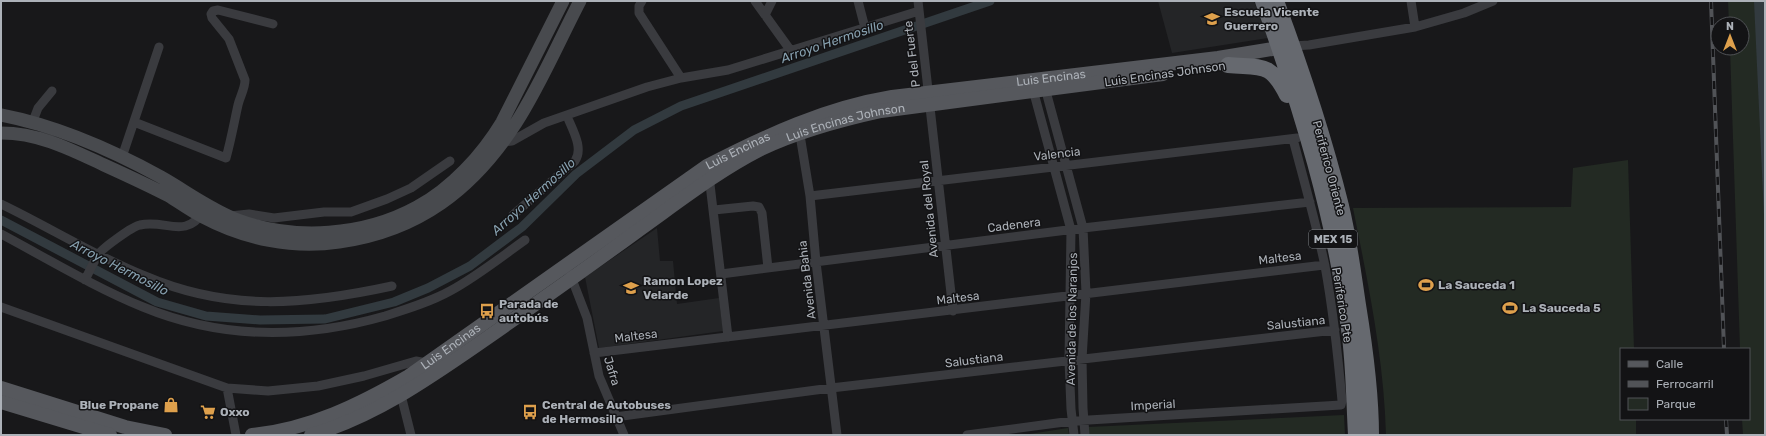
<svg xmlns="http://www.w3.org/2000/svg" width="1766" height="436" viewBox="0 0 1766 436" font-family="Rubik,sans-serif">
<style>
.built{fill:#242527}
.green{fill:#232a23}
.water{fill:#323a3f}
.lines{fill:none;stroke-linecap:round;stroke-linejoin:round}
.canal{stroke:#323a3f;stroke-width:9}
.street{stroke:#3a3b3f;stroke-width:9}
.secondary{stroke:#484a4e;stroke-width:13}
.primary{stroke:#56585d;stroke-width:14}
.highway{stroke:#66696f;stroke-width:16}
.rail-casing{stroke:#515357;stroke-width:4}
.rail{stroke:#131315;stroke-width:2.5;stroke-dasharray:8;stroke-linecap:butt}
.labels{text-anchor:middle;stroke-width:3;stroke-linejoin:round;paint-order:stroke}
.shield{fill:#131315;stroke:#7e8287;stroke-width:1}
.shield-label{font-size:11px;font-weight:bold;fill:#acb1b8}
.poi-label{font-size:12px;font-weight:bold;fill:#acb1b8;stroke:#131315;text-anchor:start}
.street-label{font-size:12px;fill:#acb1b8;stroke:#131315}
.water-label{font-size:13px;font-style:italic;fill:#87a0af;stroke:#131315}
</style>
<rect width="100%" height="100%" fill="#18181a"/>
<path class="built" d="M1158 1H1254L1268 38 1172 53Z
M657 228 660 261H673L677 304 719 298 723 331 599 348 585 277Z"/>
<path class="green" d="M1728 1H1765V435H1743L1742 419H1749V349H1740L1730 48H1742V24H1729Z
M1628 160 1634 349H1621V419H1636V435H1386C1384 358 1368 283 1353 208L1571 207 1573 168Z
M1344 415 1345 435H1089L1088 427Z
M1068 428 1069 435H1023Z"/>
<path class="water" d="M1754 1H1765V237Z"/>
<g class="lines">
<path class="canal" d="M1 220 157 302 206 316 260 320 325 319 394 302 428 288 470 266 522 227 576 174 634 130 681 106 990 1"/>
<path class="street" d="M642 1 639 6V13L681 78
M755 1 791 51
M858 1 865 28
M918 1 953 311
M1411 1 1415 27
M765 15 772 1
M1293 46 1309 45 1415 27 1464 13 1493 1
M1044 84 1083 228 1086 293 1082 359 1083 408 1085 435
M1032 86 1071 230 1069 360 1071 409 1074 435
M33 121 38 108 52 91
M134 122 226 158C231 140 234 123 238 105 240 96 245 89 245 80L229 39 212 18 211 14 213 11 218 10 273 24
M799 129 810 196 816 262 837 435
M502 142 512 141 544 123 647 87 681 78 728 70 919 11
M122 157 159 47
M709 176 728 337
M810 196 1297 138
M1 204C49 227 95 256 145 276 229 312 305 305 392 286
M714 210 753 206 759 207 762 213 768 268
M513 215 575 161C584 148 572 129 567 116
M230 216 249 214 274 218 324 212H351L387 199 411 188 450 161
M1 234C48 259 94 287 143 307 223 340 304 339 385 316 407 309 430 302 450 291 476 277 501 257 525 240
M570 274 587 318 599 376 624 435
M721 274 1083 228 1310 202
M85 280C89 272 93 263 98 255 101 249 133 226 140 225 166 219 185 240 204 211
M1 307 227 388 268 391 318 386 364 376 416 361 427 363
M594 353C838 324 1081 294 1324 265
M227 388 236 435
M401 395 411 435
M615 417 831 388 1335 330
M967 435 1072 421 1341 405 1342 401C1338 356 1333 310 1325 266 1316 223 1304 181 1293 139"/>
<path class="secondary" d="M1 115C58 126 110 149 161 177 186 191 211 210 238 220 295 241 364 236 417 207 451 189 482 155 502 122L563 1
M1 133C39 133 70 149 104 165 126 175 148 185 169 196 180 203 191 211 203 217 244 239 293 249 339 242 419 231 473 189 516 123 541 84 559 41 580 1"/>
<g class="primary">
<path d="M1 388 125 427 165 435"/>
<path d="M1 402 110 435"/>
<path id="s1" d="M252 435C310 429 359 405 409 376L707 166C767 135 826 108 892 97L1218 58 1290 46"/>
<path id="s2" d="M311 435C376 416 432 376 487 338 537 303 587 268 636 232 677 203 716 172 761 149 799 131 840 120 881 111L1163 74"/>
</g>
<path class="highway" d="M1263 1C1301 107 1335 217 1349 329 1354 364 1354 400 1356 435
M1276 1C1301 68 1324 137 1341 206 1349 239 1353 272 1358 305 1365 348 1371 392 1371 435
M1228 65C1263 68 1270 62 1287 95"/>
<g class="rail-casing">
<path id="rail" d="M1711 1 1724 349
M1726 419 1727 435"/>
</g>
<use href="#rail" class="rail"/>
</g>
<defs>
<g id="school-bare" transform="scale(1.2)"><path d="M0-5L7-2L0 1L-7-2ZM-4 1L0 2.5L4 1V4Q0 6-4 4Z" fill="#dea04c" stroke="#131315" stroke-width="2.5" paint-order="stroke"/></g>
<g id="stadium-bare" transform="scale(1.2)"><path d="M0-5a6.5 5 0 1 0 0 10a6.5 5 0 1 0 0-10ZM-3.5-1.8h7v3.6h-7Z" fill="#dea04c" stroke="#131315" stroke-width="2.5" paint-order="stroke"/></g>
<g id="bus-bare" transform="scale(1.2)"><path d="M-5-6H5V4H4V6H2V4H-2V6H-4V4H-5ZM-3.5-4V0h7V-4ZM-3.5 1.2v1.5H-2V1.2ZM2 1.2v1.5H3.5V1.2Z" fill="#dea04c" stroke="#131315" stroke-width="2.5" paint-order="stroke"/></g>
<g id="shop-bare" transform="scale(1.2)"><path d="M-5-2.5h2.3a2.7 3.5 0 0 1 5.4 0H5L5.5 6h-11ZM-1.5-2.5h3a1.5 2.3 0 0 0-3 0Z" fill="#dea04c" stroke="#131315" stroke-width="2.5" paint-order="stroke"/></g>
<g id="supermarket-bare" transform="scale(1.2)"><path d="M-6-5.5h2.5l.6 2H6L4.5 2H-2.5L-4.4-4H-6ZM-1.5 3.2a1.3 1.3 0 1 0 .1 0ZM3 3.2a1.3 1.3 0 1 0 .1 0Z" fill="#dea04c" stroke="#131315" stroke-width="2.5" paint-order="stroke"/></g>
</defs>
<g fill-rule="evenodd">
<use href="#school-bare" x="1212" y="19"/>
<use href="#stadium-bare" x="1426" y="285"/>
<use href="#school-bare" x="631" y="288"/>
<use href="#stadium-bare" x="1510" y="308"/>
<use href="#bus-bare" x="487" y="311"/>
<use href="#shop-bare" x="171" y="405"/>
<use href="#supermarket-bare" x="208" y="412"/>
<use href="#bus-bare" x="530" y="412"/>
</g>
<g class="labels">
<rect class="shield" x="1309" y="230" width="48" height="18" rx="3"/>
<g class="shield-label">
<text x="1333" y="243">MEX 15</text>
</g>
<g class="poi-label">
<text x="1224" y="16">Escuela Vicente<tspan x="1224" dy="14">Guerrero</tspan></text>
<text x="643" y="285">Ramon Lopez<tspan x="643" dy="14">Velarde</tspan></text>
<text x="1438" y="289">La Sauceda 1</text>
<text x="499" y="308">Parada de<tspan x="499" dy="14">autobús</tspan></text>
<text x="1522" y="312">La Sauceda 5</text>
<text x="159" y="409" text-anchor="end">Blue Propane</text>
<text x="542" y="409">Central de Autobuses<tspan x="542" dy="14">de Hermosillo</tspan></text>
<text x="220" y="416">Oxxo</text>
</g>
<g class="street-label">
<text transform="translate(912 54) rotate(-97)" y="4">P del Fuerte</text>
<text transform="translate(1165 74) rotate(-8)" y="4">Luis Encinas Johnson</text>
<text dy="4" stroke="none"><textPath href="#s1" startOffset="892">Luis Encinas</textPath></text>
<text dy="4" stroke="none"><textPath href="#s2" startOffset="624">Luis Encinas Johnson</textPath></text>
<text dy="4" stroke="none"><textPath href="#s1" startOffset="568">Luis Encinas</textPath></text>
<text transform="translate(1057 154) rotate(-7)" y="4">Valencia</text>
<text transform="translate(1329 168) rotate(75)" y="4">Periferico Oriente</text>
<text transform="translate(929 209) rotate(-96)" y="4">Avenida del Royal</text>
<text transform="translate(1014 225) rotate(-7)" y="4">Cadenera</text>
<text transform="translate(1280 258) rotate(-7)" y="4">Maltesa</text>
<text transform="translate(807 280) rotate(-97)" y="4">Avenida Bahia</text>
<text transform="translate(958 298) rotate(-7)" y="4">Maltesa</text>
<text transform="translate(1342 305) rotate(81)" y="4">Periferico Pte</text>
<text transform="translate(1072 319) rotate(-89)" y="4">Avenida de los Naranjos</text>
<text transform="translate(1296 323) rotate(-6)" y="4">Salustiana</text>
<text transform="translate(636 336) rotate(-7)" y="4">Maltesa</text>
<text dy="4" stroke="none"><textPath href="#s1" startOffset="220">Luis Encinas</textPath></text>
<text transform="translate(974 360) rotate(-7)" y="4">Salustiana</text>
<text transform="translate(612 371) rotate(73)" y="4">Jafra</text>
<text transform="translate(1153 405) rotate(-3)" y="4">Imperial</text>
</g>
<g class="water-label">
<text transform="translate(832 41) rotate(-19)" y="5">Arroyo Hermosillo</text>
<text transform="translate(533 196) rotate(-42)" y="5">Arroyo Hermosillo</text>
<text transform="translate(120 267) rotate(27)" y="5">Arroyo Hermosillo</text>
</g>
</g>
<rect width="1766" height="436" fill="none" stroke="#acb1b8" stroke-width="4"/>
<rect x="1620" y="348" width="130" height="72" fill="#131315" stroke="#505256"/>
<rect x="1628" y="361" width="20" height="6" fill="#56585d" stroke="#505256"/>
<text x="1656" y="368" font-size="12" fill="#acb1b8">Calle</text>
<rect x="1628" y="381" width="20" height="6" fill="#515357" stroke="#505256"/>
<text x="1656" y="388" font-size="12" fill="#acb1b8">Ferrocarril</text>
<rect x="1628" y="398" width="20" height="12" fill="#232a23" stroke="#505256"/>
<text x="1656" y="408" font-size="12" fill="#acb1b8">Parque</text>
<g transform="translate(1730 36)"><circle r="19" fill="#131315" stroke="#505256"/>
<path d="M0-3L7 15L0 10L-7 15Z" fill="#dea04c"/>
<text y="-6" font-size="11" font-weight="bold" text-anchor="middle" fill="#acb1b8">N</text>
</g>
</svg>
